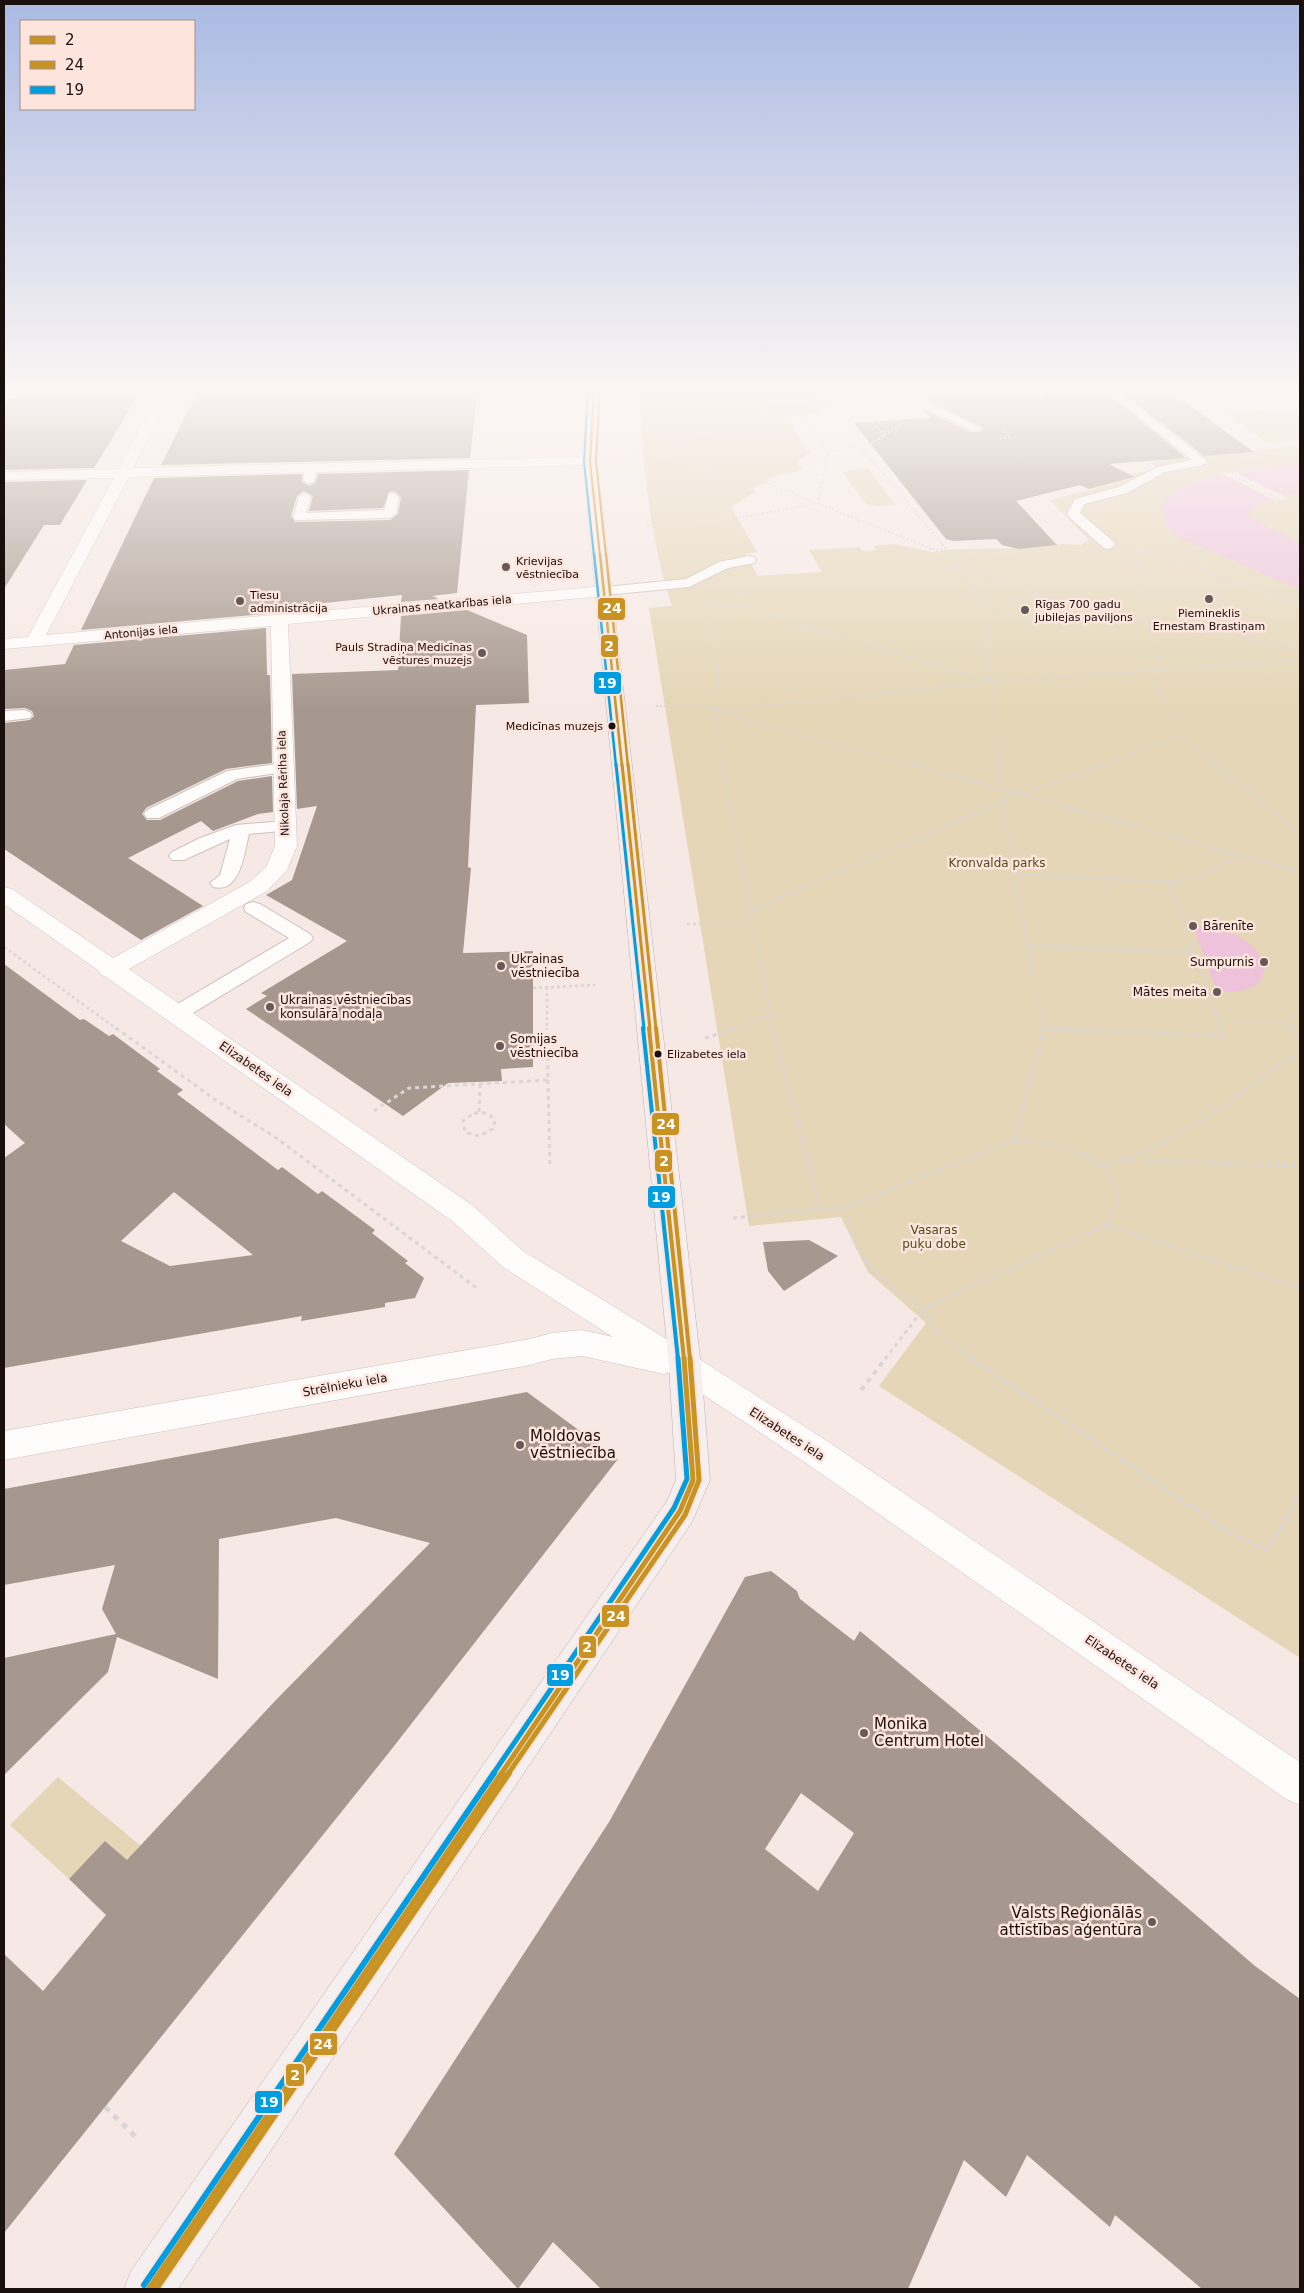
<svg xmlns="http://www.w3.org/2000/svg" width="1304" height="2293" viewBox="0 0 1304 2293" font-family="'DejaVu Sans',sans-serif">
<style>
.green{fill:#e4d6b6}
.water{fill:#eec2db}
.pier{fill:#f6e9e5}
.building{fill:#a6988e;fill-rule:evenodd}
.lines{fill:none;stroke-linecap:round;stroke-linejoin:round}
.lane-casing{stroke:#ccc1bd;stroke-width:2}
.street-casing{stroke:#ccc1bd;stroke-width:1}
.primary-casing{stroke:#c2b0b0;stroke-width:1}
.path-far4{stroke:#dbd6d5;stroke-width:2;stroke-dasharray:2 2;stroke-linecap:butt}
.path-far3{stroke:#dbd6d5;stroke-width:2.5;stroke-dasharray:3 3;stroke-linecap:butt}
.path-far2{stroke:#dbd6d5;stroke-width:3;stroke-dasharray:4 4;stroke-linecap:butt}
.path-far1{stroke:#dbd6d5;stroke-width:4;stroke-dasharray:5 5;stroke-linecap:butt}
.path{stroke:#dbd6d5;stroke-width:5;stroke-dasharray:6 6;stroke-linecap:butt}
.lane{fill:#fefcfb;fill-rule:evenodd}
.street{fill:#fefcfb;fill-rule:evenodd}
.primary{fill:#f6efef;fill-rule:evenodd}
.bus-1-far5-casing{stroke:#fde5de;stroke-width:4}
.bus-1-far4-casing{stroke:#fde5de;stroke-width:5}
.bus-1-far3-casing{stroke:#fde5de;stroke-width:6}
.bus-1-far2-casing{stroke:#fde5de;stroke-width:8}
.bus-1-far1-casing{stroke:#fde5de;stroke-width:9}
.bus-1-casing{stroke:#fde5de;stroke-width:10}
.bus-2-far5-casing{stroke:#fde5de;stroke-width:4}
.bus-2-far4-casing{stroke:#fde5de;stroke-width:5}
.bus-2-far3-casing{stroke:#fde5de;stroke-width:6}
.bus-2-far2-casing{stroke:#fde5de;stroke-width:8}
.bus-2-far1-casing{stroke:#fde5de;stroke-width:9}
.bus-2-casing{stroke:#fde5de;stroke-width:10}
.bus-3-far5-casing{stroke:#fde5de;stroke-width:4}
.bus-3-far4-casing{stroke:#fde5de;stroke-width:5}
.bus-3-far3-casing{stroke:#fde5de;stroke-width:6}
.bus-3-far2-casing{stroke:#fde5de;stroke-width:8}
.bus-3-far1-casing{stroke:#fde5de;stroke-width:9}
.bus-3-casing{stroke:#fde5de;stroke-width:10}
.bus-1-far5{stroke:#c89322;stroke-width:2}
.bus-1-far4{stroke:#c89322;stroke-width:2.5}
.bus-1-far3{stroke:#c89322;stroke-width:3}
.bus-1-far2{stroke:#c89322;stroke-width:4}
.bus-1-far1{stroke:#c89322;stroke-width:5}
.bus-1{stroke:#c89322;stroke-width:6}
.bus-2-far5{stroke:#c89322;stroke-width:2}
.bus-2-far4{stroke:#c89322;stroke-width:2.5}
.bus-2-far3{stroke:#c89322;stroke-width:3}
.bus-2-far2{stroke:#c89322;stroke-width:4}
.bus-2-far1{stroke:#c89322;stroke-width:5}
.bus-2{stroke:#c89322;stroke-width:6}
.bus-3-far5{stroke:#009de0;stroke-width:2}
.bus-3-far4{stroke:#009de0;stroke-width:2.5}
.bus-3-far3{stroke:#009de0;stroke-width:3}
.bus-3-far2{stroke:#009de0;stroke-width:4}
.bus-3-far1{stroke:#009de0;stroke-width:5}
.bus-3{stroke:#009de0;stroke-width:6}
.poi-dot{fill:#665b58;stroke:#fde5de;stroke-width:2}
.bus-dot{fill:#190f0c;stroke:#fde5de;stroke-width:2}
.labels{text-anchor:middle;stroke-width:5;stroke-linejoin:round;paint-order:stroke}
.far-poi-label{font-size:11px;fill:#190f0c;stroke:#fde5de;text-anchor:start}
.far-street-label{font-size:11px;fill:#190f0c;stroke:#fde5de}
.bus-label{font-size:11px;fill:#190f0c;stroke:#fde5de;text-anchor:end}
.park-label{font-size:12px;fill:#554818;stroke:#fde5de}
.poi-label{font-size:12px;fill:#190f0c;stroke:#fde5de;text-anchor:start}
.street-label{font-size:12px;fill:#190f0c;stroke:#fde5de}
.near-poi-label{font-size:15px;fill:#190f0c;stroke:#fde5de;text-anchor:start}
.line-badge{stroke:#fde5de;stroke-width:2}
.badge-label{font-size:14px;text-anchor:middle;font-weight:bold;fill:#fff}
</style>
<rect width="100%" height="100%" fill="#f6e9e5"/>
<path class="green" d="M640 388H820L799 389 821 394 829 405 815 414 784 416 810 453 797 462 802 468 792 473 776 475 754 488 755 492 731 507 757 552 745 554 758 576 822 572 809 550 859 547 862 551 877 550 874 546 894 544 933 552 955 549 1029 548 1063 544 1081 545 1089 540 1050 500 1136 478 1130 474 1159 468 1150 463C1200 452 1251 455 1300 444V1658L879 1386 926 1323 868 1272 841 1217 749 1226 649 608 672 606C649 536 642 461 640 388Z
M1265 409 1268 412H1297L1300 416V440L1267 443 1225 413 1251 412 1249 410Z
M868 468 895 505 879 506 866 504 843 473 849 470Z
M58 1777 141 1846 127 1861 105 1842 69 1879 10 1825Z"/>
<path class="water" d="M792 393 810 397 816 404C800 414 785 411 767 407L762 400 772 395Z
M1300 463V492L1263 502 1248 511 1249 517 1300 543V589L1184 540 1165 526 1163 502C1184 475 1266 469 1300 463Z
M1193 926C1210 928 1229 931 1244 940 1264 952 1275 978 1248 989 1238 992 1227 992 1217 992Z"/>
<path class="pier" d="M1234 472 1287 498 1276 501 1221 473Z"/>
<path class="building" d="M38 388H143L94 468 4 470V398H21L24 395 32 394Z
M199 388H401L403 396 477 395 470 458 161 465Z
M903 388H1007L1042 397 1046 388H1101L1186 458 1109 464 1135 477 1089 489 1080 485 1016 501 1057 545 1019 549 1002 545 996 539 954 541 946 539 854 423 931 418 922 409 971 432H980L984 428Z
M1116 388H1166L1254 452 1204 456Z
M469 470 457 593 432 596 439 599 401 602 402 595 266 609V614L81 630 154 478 302 474V482L310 486 316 482 318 474ZM304 491 313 496 309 511 383 508 389 492 394 491 401 497 398 514 390 520 295 522 291 516 297 496Z
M87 480 60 525H44L4 589V482Z
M467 610 527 635 529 703 476 705 468 867 471 868 463 953 533 951V1067L501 1069 502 1081 448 1083 403 1116 246 1009 267 996 261 993 347 941 266 895 292 880 317 806 297 809 292 674 398 670 401 616Z
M266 628 267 675H270L272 763 226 769 146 808 142 814 147 820H160L238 781 272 776 273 812 258 814 213 831 201 821 128 858 203 906 141 940 4 849V723L30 720 34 716 32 711 25 708 4 709V670L65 664 74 645Z
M4 964 80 1020 84 1019 109 1036 113 1034 160 1069 157 1071 183 1090 177 1094 278 1170 282 1167 318 1194 322 1191 375 1230 372 1233 408 1261 405 1263 424 1278 415 1298 385 1303V1307L301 1321 302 1316 4 1368V1158L25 1143 4 1124ZM174 1192 253 1255 170 1266 121 1241Z
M809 1240 838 1256 784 1291 768 1271 763 1242Z
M527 1392 618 1459 387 1755 4 2233V1954L43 1991 106 1915 69 1879 105 1841 127 1860 274 1702 430 1543 336 1518 219 1539 218 1679 117 1637 108 1672 4 1775V1658L116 1634 102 1609 115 1565 4 1585V1489Z
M771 1571 797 1591 800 1599 854 1641 860 1631 1018 1762 1255 1966 1300 1999V2289H1202L1115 2215 1110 2227 1027 2155 1006 2197 964 2160 908 2289H601L553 2242 518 2289 394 2154 609 1822 745 1577ZM801 1793 854 1833 818 1891 765 1849Z"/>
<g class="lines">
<g class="lane-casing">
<path id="lane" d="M883 388H896L982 428 980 430H972Z
M1103 388H1114L1208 462 1202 465 1165 472 1127 493 1084 504 1080 513 1114 542 1115 545 1109 549 1104 548 1069 517 1067 514 1075 499 1119 487 1158 467 1192 460Z
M311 464 317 468 315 480 309 484 303 480 305 468Z
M305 493 311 497 306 513 384 510 389 494 393 493 399 497 396 514 390 518 295 520 293 517 299 497Z
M749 556 754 557 756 560 754 563 728 568 689 587 605 595 598 591 605 587 686 579 719 562Z
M24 710 30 712 32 715 30 718 4 721V711Z
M283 763 289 765 291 768 289 771 237 779 159 818H147L144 814 147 810 227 771Z
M285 821 291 822 294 826 291 830 249 834C244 853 241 894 213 887L210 883 220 875 230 839 184 860H172L169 856 172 852 200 838 236 825Z
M253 902 260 904 310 934 313 938 310 942 183 1019 176 1021 169 1019 166 1014 169 1009 289 938 246 912 244 908 246 904Z"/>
</g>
<g class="street-casing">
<path id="street" d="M160 388H172L133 468 590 457 597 461 590 465 129 477 46 635 605 586 611 587 613 591 611 595 605 596 288 624 297 846 287 870 267 891 129 969 472 1205 523 1251 696 1357 827 1441 1300 1762V1805L1286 1799 803 1461 669 1372 664 1374 582 1356 552 1359 530 1365 4 1460V1431L530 1339 552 1333 582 1330 613 1337 503 1267 452 1221 106 977 101 975 99 971 4 904V887L12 889 113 958 251 881 266 867 275 846 271 626 4 649V639L28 637 114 478 4 480V472L119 469Z"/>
</g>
<g class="primary-casing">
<path id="primary" d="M588 388H600L597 461 701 1366 710 1480 692 1522 178 2289H124L131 2271 667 1501 676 1480 669 1366 583 461Z"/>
</g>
<path class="path-far4" d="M687 388 753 402
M795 388 844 397 885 435
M789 391 817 396 823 405 810 412 800 413
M1000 438 1010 437 1001 428
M860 446 948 551 954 569 987 609
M828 452 872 443 903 423
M637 454 659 455 764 482 932 549 947 550
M659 455 756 407 753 402 770 392 789 391 795 388
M1229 460 1300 449
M700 466 713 483
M1228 472 1300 510
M647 526 724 521 818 503 828 452 799 413H782L756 407
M932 549 948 556 1069 548
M1135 550 1178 560 1300 605
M1129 562 1137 569 1141 577 1140 596 1163 669
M954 569 978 572 1036 594 1111 614 1300 649
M741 588 744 607
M1140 596H1213L1255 641
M1213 596 1215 573
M1020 598 1038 601 1048 608 1049 616C1031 624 1013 622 999 609 1003 600 1011 599 1020 598Z
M703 603 720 679 714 691 719 710 745 720 917 766
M709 603 744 607 992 682
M999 609H987V675L992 682 999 766
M656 706H705L719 710 992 682 1300 660
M719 710 716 721 722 766
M1180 736 1217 766
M1100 766 1180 736 1151 670"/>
<path class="path-far3" d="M722 764 773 1029
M912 764 1300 872
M999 764 1001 789
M1215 764 1300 833
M1025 793 1103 764
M1003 802 1014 874 1044 1029
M1014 874 1169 882 1207 874 1241 856
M1169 882 1221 1029
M751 910 1003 802 1011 791
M687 924H753
M1028 946 1195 952
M4 947 117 1029
M547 987V1029
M533 988 595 985
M1219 1020 1287 1024 1291 1029
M1287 1024 1300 1004
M1044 1028 1065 1029
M732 1029 770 1016"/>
<path class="path-far2" d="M116 1028 217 1101 275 1137 478 1289
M1044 1028 1224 1036 1221 1028
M1290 1028 1300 1040
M705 1038 736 1028
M548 1080 550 1166
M374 1111 409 1088 548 1080 547 1028
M479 1112 480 1084
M474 1113C483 1112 490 1113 495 1121L493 1129 479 1136 465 1132 463 1121Z
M1015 1140 1044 1028
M1015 1140C1053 1145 1124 1152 1117 1205 1116 1211 1109 1219 1106 1225L924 1308C898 1292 869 1275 856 1245 851 1233 849 1219 846 1207Z
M1124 1160 1300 1166
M1105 1166 1156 1147 1223 1107 1300 1050
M820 1209 846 1207
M733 1218 820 1209 773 1028
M1106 1225 1300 1288
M924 1308 940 1337 973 1359
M885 1359 924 1308"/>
<path class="path-far1" d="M971 1358 1226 1530 1268 1551 1300 1493
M861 1390 886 1358"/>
<path class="path" d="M105 2107 138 2139"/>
<use href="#lane" class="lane"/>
<use href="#street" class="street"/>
<use href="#primary" class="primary"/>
<g class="bus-1-far5-casing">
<path id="bus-1-far5" d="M594 388 590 461 600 556"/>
</g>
<g class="bus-1-far4-casing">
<path id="bus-1-far4" d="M600 554 622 766"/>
</g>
<g class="bus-1-far3-casing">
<path id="bus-1-far3" d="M622 764 650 1029"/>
</g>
<g class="bus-1-far2-casing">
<path id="bus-1-far2" d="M649 1028 684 1359"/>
</g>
<g class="bus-1-far1-casing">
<path id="bus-1-far1" d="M501 1774 680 1511 693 1480 684 1358"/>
</g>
<g class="bus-1-casing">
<path id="bus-1" d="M149 2289 502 1773"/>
</g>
<g class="bus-2-far5-casing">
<path id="bus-2-far5" d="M600 388 596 461 606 556"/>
</g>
<g class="bus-2-far4-casing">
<path id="bus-2-far4" d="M606 554 628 766"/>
</g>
<g class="bus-2-far3-casing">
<path id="bus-2-far3" d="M628 764 656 1029"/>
</g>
<g class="bus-2-far2-casing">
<path id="bus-2-far2" d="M656 1028 690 1359"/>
</g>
<g class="bus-2-far1-casing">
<path id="bus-2-far1" d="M508 1774 685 1515 699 1480 690 1358"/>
</g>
<g class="bus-2-casing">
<path id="bus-2" d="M156 2289 509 1773"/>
</g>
<g class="bus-3-far5-casing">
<path id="bus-3-far5" d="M588 388 584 462 594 556"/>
</g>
<g class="bus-3-far4-casing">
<path id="bus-3-far4" d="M594 554 616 766"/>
</g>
<g class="bus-3-far3-casing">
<path id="bus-3-far3" d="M616 764 644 1029"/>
</g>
<g class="bus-3-far2-casing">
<path id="bus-3-far2" d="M643 1028 678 1359"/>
</g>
<g class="bus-3-far1-casing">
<path id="bus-3-far1" d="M493 1774 674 1508 687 1479 678 1358"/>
</g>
<g class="bus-3-casing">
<path id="bus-3" d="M144 2285 494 1773"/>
</g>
<use href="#bus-1-far5" class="bus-1-far5"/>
<use href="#bus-1-far4" class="bus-1-far4"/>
<use href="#bus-1-far3" class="bus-1-far3"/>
<use href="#bus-1-far2" class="bus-1-far2"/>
<use href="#bus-1-far1" class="bus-1-far1"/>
<use href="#bus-1" class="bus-1"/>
<use href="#bus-2-far5" class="bus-2-far5"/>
<use href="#bus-2-far4" class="bus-2-far4"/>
<use href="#bus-2-far3" class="bus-2-far3"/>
<use href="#bus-2-far2" class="bus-2-far2"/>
<use href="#bus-2-far1" class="bus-2-far1"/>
<use href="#bus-2" class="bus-2"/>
<use href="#bus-3-far5" class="bus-3-far5"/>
<use href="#bus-3-far4" class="bus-3-far4"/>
<use href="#bus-3-far3" class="bus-3-far3"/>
<use href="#bus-3-far2" class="bus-3-far2"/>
<use href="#bus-3-far1" class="bus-3-far1"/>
<use href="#bus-3" class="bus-3"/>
</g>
<linearGradient id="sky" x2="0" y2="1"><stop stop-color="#aabae3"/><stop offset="0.55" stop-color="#fbf5f3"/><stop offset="1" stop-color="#fbf5f3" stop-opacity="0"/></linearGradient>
<rect width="1304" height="709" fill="url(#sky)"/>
<g class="poi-dot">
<circle cx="506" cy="567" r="5"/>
<circle cx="1209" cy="599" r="5"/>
<circle cx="240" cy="601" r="5"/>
<circle cx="1025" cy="610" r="5"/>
<circle cx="482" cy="653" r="5"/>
<circle cx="1193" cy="926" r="5"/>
<circle cx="1264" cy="962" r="5"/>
<circle cx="501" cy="966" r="5"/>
<circle cx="1217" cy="992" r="5"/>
<circle cx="270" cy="1007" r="5"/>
<circle cx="500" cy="1046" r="5"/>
<circle cx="520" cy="1445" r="5"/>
<circle cx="864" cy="1733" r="5"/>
<circle cx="1152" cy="1922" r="5"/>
</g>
<g class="bus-dot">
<circle cx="612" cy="726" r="4.5"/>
<circle cx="658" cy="1054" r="4.5"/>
</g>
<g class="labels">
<g class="far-poi-label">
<text x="516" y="565">Krievijas<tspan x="516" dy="13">vēstniecība</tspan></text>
<text x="250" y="599">Tiesu<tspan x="250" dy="13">administrācija</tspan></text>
<text x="1035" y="608">Rīgas 700 gadu<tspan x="1035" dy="13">jubilejas paviljons</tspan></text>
<text x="1209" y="617" text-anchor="middle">Piemineklis<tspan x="1209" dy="13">Ernestam Brastiņam</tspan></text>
<text x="472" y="651" text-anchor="end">Pauls Stradiņa Medicīnas<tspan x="472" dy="13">vēstures muzejs</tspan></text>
</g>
<g class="far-street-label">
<text transform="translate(442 605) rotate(-5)" y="4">Ukrainas neatkarības iela</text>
<text transform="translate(141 632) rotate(-5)" y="4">Antonijas iela</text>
<text transform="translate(283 783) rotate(-92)" y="4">Nikolaja Rēriha iela</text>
</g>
<g class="bus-label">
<text x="603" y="730">Medicīnas muzejs</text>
<text x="667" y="1058" text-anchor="start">Elizabetes iela</text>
</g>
<g class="park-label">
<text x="997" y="867">Kronvalda parks</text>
<text x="934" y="1234">Vasaras<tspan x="934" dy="14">puķu dobe</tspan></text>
</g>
<g class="poi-label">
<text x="1203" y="930">Bārenīte</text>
<text x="511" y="963">Ukrainas<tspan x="511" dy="14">vēstniecība</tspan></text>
<text x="1254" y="966" text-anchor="end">Sumpurnis</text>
<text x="1207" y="996" text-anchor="end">Mātes meita</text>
<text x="280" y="1004">Ukrainas vēstniecības<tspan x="280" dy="14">konsulārā nodaļa</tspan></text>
<text x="510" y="1043">Somijas<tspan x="510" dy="14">vēstniecība</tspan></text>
</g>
<g class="street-label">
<text transform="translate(256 1069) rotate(35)" y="4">Elizabetes iela</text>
<text transform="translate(345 1385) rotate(-10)" y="4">Strēlnieku iela</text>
<text transform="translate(787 1434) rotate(33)" y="4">Elizabetes iela</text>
<text transform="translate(1122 1662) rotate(34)" y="4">Elizabetes iela</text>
</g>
<g class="near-poi-label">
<text x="530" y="1441">Moldovas<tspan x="530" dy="17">vēstniecība</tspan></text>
<text x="874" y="1729">Monika<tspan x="874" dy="17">Centrum Hotel</tspan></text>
<text x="1142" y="1918" text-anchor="end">Valsts Reģionālās<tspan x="1142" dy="17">attīstības aģentūra</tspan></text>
</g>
</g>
<g class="line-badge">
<rect x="597" y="597" width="29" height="24" rx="5" fill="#c89322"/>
<rect x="600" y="634" width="19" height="24" rx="5" fill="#c89322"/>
<rect x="593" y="671" width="29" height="24" rx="5" fill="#009de0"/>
<rect x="651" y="1112" width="29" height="24" rx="5" fill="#c89322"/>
<rect x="654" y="1149" width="19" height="24" rx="5" fill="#c89322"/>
<rect x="647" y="1185" width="29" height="24" rx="5" fill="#009de0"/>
<rect x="601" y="1604" width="29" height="24" rx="5" fill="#c89322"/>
<rect x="578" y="1635" width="19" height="24" rx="5" fill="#c89322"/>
<rect x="546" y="1663" width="28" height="24" rx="5" fill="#009de0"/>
<rect x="309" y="2032" width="29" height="24" rx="5" fill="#c89322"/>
<rect x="285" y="2063" width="20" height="24" rx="5" fill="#c89322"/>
<rect x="254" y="2090" width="29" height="24" rx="5" fill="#009de0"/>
</g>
<g class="badge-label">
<text x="612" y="613">24</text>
<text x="609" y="651">2</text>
<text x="607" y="688">19</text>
<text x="666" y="1129">24</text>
<text x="664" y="1166">2</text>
<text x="661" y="1202">19</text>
<text x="616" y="1621">24</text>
<text x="587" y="1652">2</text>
<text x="560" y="1680">19</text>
<text x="323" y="2049">24</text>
<text x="295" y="2080">2</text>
<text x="269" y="2107">19</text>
</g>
<rect width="1304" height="2293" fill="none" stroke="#190f0c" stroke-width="10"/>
<rect x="20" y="20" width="175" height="90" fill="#fde5de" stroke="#a28f8a"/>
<rect x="30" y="36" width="25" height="8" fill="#c89322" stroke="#a28f8a"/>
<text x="65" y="45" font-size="15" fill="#190f0c">2</text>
<rect x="30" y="61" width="25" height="8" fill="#c89322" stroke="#a28f8a"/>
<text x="65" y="70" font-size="15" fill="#190f0c">24</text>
<rect x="30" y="86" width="25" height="8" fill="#009de0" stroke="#a28f8a"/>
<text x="65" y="95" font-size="15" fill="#190f0c">19</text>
</svg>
